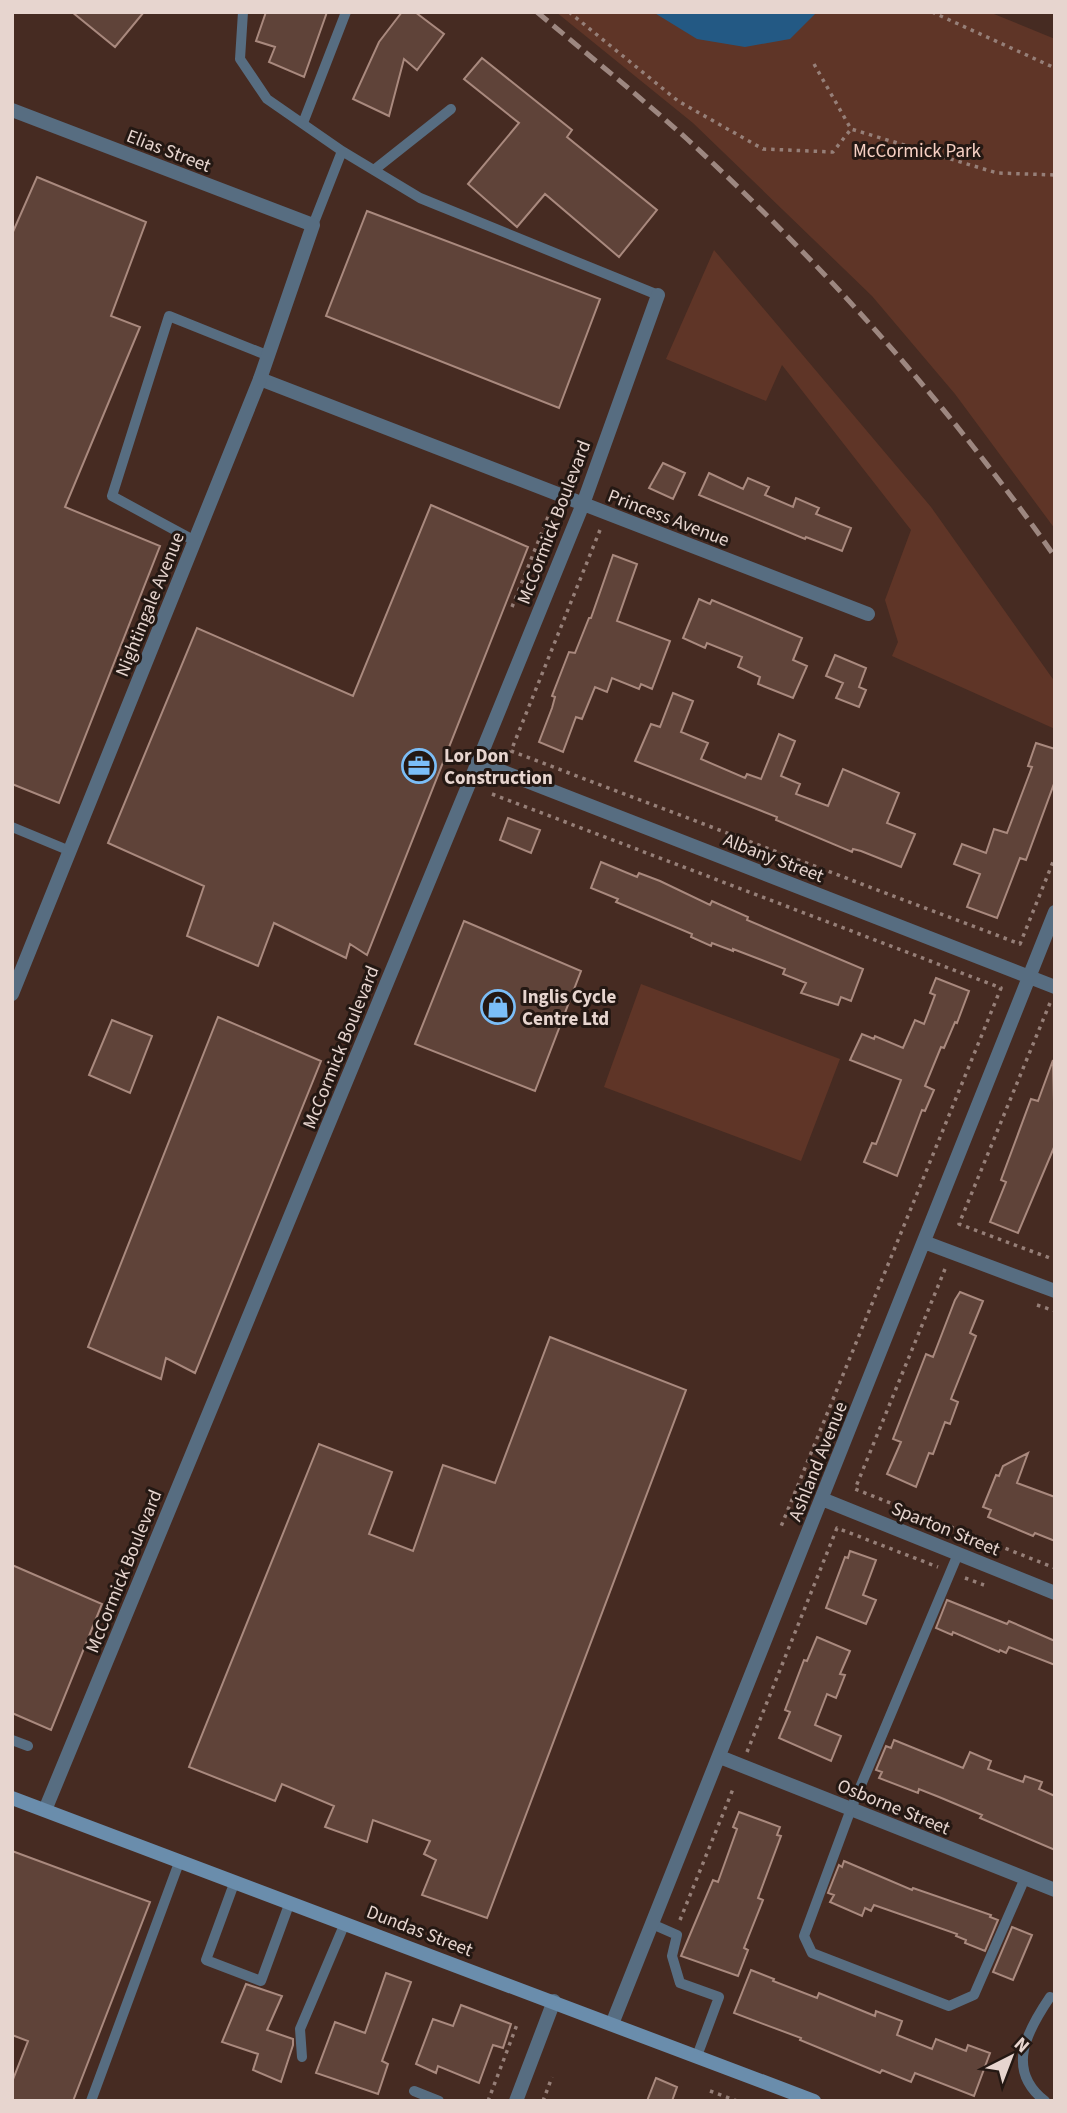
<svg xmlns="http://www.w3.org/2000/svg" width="1067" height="2113" viewBox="0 0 1067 2113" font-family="'Source Sans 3',sans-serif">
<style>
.green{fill:#5f3527}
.water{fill:#235984}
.building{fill:#5f4339;stroke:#a9897e;stroke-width:2}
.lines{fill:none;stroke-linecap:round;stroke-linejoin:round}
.path{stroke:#967f78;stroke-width:3.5;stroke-dasharray:3.5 5;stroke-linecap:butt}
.service{stroke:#576d81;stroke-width:10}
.minor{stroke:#576d81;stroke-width:14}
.tertiary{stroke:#576d81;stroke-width:14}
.secondary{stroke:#6a8dac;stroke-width:14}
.rail{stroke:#9d8780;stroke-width:5;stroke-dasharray:14 7;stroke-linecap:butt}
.labels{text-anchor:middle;stroke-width:6;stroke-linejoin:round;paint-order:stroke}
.street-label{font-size:19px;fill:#e7d5cf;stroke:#241813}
.park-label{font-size:19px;fill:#f7d0c3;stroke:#241813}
.poi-label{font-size:19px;font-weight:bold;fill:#e7d5cf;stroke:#241813;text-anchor:start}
</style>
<rect width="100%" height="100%" fill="#462b22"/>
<path class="green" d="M556 12H989L1055 39V529L955 394 872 296 693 123Z
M714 250 931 507 1055 682V729L892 656 898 642 885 600 911 530 782 365 766 401 666 359Z
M641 984 840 1059 801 1161 604 1087Z"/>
<path class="water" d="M653 12H817L790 39 745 47 697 39Z"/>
<path class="building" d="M72 12H144L115 47Z
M266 12H327L304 77 269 62 275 47 256 41Z
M402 12H415L444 34 417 70 404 59 389 116 353 99 379 42Z
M482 58 572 130 567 137 657 210 619 257 545 194 517 227 468 184 519 123 464 79Z
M37 177 146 222 111 316 140 327 65 507 160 546 59 803 12 784V234Z
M367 211 600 299 559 408 326 316Z
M663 463 685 473 673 499 649 488Z
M709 473 743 489 748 478 769 487 765 495 793 507 796 498 819 508 816 514 851 528 842 551 806 537 805 539 699 495Z
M431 505 528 547 367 955 350 944 346 958 274 923 258 966 187 936 204 886 108 843 197 628 353 696Z
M613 555 637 564 617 621 670 641 652 689 641 684 639 689 612 678 607 692 595 687 582 719 576 717 563 752 539 742 552 708 555 697 552 696 569 652 575 653 589 618H591Z
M699 599 710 604 712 600 802 638 793 660 807 666 793 698 758 684 760 677 738 667 742 657 707 643 705 648 683 638Z
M835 655 866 668 859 687 866 690 859 707 836 698 843 683 826 676Z
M673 693 693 701 681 732 708 743 701 759 745 778 747 774 761 779 779 734 795 741 781 776 800 784 796 794 828 806 843 769 899 793 887 823 915 834 901 867 861 851 853 849 852 852 776 820 777 817 635 761 651 724 660 727Z
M1036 743 1055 749V781L1026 860 1020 858 997 918 967 907 980 874 954 864 962 844 986 853 994 829 1007 833 1032 767 1028 766Z
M508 818 540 830 531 853 500 840Z
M601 862 637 877 639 873 660 881 710 905 712 901 748 917 747 920 863 969 851 1001 841 997 838 1005 801 993 806 983 783 974 785 969 733 949V951L712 943 711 946 691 937 692 934 616 902 618 899 591 888Z
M464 921 581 971 535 1091 415 1044Z
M936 978 969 991 957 1023 955 1022 944 1048 941 1047 925 1086 934 1090 925 1111 922 1110 897 1176 864 1162 872 1143 876 1144 901 1080 850 1060 862 1034 874 1039 875 1036 903 1048 915 1020 924 1024 935 995 930 993Z
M218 1017 321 1061 195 1373 166 1358 161 1379 88 1347Z
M112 1020 152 1036 130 1093 89 1075Z
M1053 1060 1055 1145 1018 1233 990 1222 1006 1182 1001 1180 1031 1099 1038 1101Z
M960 1292 983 1301 970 1333 976 1336 951 1399 958 1402 950 1424 945 1422 933 1454 929 1453 916 1487 887 1474 901 1442 893 1439 926 1354 933 1357 955 1300Z
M550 1337 686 1390 487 1918 422 1895 436 1860 424 1854 430 1841 373 1820 367 1842 325 1827 334 1806 282 1784 275 1801 189 1767 319 1444 392 1472 369 1534 413 1551 443 1465 495 1483Z
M1028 1453 1017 1483 1055 1497V1541L1035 1533 1033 1536 988 1517 991 1510 983 1507 996 1475 999 1476 1003 1466Z
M850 1551 876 1560 863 1595 876 1600 866 1624 826 1608 845 1557 848 1558Z
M12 1565 102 1604 51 1730 12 1713Z
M947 1600 1007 1624 1009 1621 1055 1641V1665L1009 1647 1006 1653 1000 1650 999 1652 953 1632 952 1635 936 1628Z
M817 1637 850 1651 840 1674 845 1675 836 1698 827 1694 815 1725 841 1736 831 1761 779 1738 790 1712 785 1710 804 1660 807 1661Z
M894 1740 963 1768 970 1752 991 1761 988 1769 1023 1782 1025 1776 1042 1782 1039 1789 1055 1796V1850L980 1818 982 1815 939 1797 919 1789 918 1793 879 1778 882 1772 876 1770 886 1746 891 1748Z
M739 1812 780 1827 777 1835 781 1836 758 1898 763 1900 744 1948 748 1950 738 1976 681 1956 713 1880 718 1882 737 1829 733 1827Z
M12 1851 150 1902 73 2101H12V2082L28 2041 12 2035Z
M844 1861 912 1890 913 1888 991 1915 990 1917 998 1920 985 1951 965 1943 966 1940 956 1936 957 1934 874 1905 871 1911 865 1908 862 1916 830 1902 834 1895 828 1893 839 1865 842 1867Z
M1012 1927 1032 1935 1013 1980 993 1972Z
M751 1970 774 1979 773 1981 817 1998 819 1993 875 2016 876 2011 902 2021 897 2035 932 2049 936 2039 966 2051 968 2045 990 2053 974 2096 915 2073 911 2082 882 2070 880 2073 800 2040 801 2038 734 2013Z
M386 1973 411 1982 382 2061 388 2064 378 2094 316 2073 335 2022 365 2033Z
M246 1984 282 1996 267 2030 293 2039V2045L281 2082 253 2070 258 2054 222 2042Z
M461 2005 511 2024 503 2048 493 2045 479 2083 438 2066 436 2073 416 2064 433 2019 453 2026Z
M656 2078 677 2087 672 2101H647Z"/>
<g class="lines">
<path class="path" d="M569 12 678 101 763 149 833 152 851 129
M932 12 1055 68
M814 64 851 129 997 173 1055 175
M600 530 511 751 1020 944 1055 857
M512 607 550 512
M492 794 1001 988 780 1529
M1050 1003 959 1224 1055 1260
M945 1269 855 1489 1055 1568
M1037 1305 1055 1311
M965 1578 984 1585
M747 1752 837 1528 938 1567
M680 1920 733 1789
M710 2091 737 2101
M488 2101 518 2022
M543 2101 552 2077"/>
<path class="service" d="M243 12 240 59 267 99 342 151
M303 123 346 12
M374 170 451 109
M313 225 342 151 420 198 658 295
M195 541 112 496 169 316 269 356
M12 827 70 851
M958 1554 851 1809 804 1936 812 1953 949 2006 974 1995 1025 1878
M12 1740 28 1746
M235 1881 206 1960 261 1981 290 1902
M652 1924 677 1935 672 1956 680 1983 719 1997 697 2056
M302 2057 300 2029 345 1923
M414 2091 439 2101
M91 2101 180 1860
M1045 2101C1005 2070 1027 2031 1050 1997"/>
<path class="minor" d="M260 379 868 614
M478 762 1055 987
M924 1242 1055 1291
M822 1499 1055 1593
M720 1757 1055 1890
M45 1810 478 762 583 504 658 295
M612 2024 1055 912
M516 2101 554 2001"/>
<path class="tertiary" d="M12 110 313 225 260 379 12 994"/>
<path class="secondary" d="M12 1798 814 2101"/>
<path class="rail" d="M537 12C587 54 638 95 687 139 823 264 949 405 1055 557"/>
</g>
<defs>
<g id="office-ring" transform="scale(1.75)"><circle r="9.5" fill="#241813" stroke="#7bbef8" stroke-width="1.5"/><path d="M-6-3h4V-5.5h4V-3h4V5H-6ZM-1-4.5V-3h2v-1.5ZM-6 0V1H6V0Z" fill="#7bbef8"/></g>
<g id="shop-ring" transform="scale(1.75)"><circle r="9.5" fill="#241813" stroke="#7bbef8" stroke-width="1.5"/><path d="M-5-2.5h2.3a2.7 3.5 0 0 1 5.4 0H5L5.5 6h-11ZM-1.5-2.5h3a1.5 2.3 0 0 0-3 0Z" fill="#7bbef8"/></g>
</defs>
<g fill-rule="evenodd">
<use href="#office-ring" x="419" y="766"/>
<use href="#shop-ring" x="498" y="1007"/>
</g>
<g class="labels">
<g class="street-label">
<text transform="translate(169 150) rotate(21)" y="7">Elias Street</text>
<text transform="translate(669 517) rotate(21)" y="7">Princess Avenue</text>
<text transform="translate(553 522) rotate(-69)" y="7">McCormick Boulevard</text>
<text transform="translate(149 604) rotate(-68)" y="7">Nightingale Avenue</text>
<text transform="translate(774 857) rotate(21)" y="7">Albany Street</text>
<text transform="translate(340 1047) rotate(-68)" y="7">McCormick Boulevard</text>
<text transform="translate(817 1461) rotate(-68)" y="7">Ashland Avenue</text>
<text transform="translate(946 1528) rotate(22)" y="7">Sparton Street</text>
<text transform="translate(123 1571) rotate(-68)" y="7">McCormick Boulevard</text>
<text transform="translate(894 1806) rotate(22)" y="7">Osborne Street</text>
<text transform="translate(420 1930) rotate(21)" y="7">Dundas Street</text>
</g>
<g class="park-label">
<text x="917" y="157">McCormick Park</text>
</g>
<g class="poi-label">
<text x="444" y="762">Lor Don<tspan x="444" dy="22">Construction</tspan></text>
<text x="522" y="1003">Inglis Cycle<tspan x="522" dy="22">Centre Ltd</tspan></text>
</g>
</g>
<rect width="1067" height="2113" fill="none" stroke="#e7d5cf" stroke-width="28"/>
<g transform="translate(1011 2057) rotate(42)" stroke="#241813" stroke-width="5" paint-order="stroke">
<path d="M0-5L12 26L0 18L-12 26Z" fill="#e7d5cf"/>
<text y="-10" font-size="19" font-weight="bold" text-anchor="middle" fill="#e7d5cf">N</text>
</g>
</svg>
